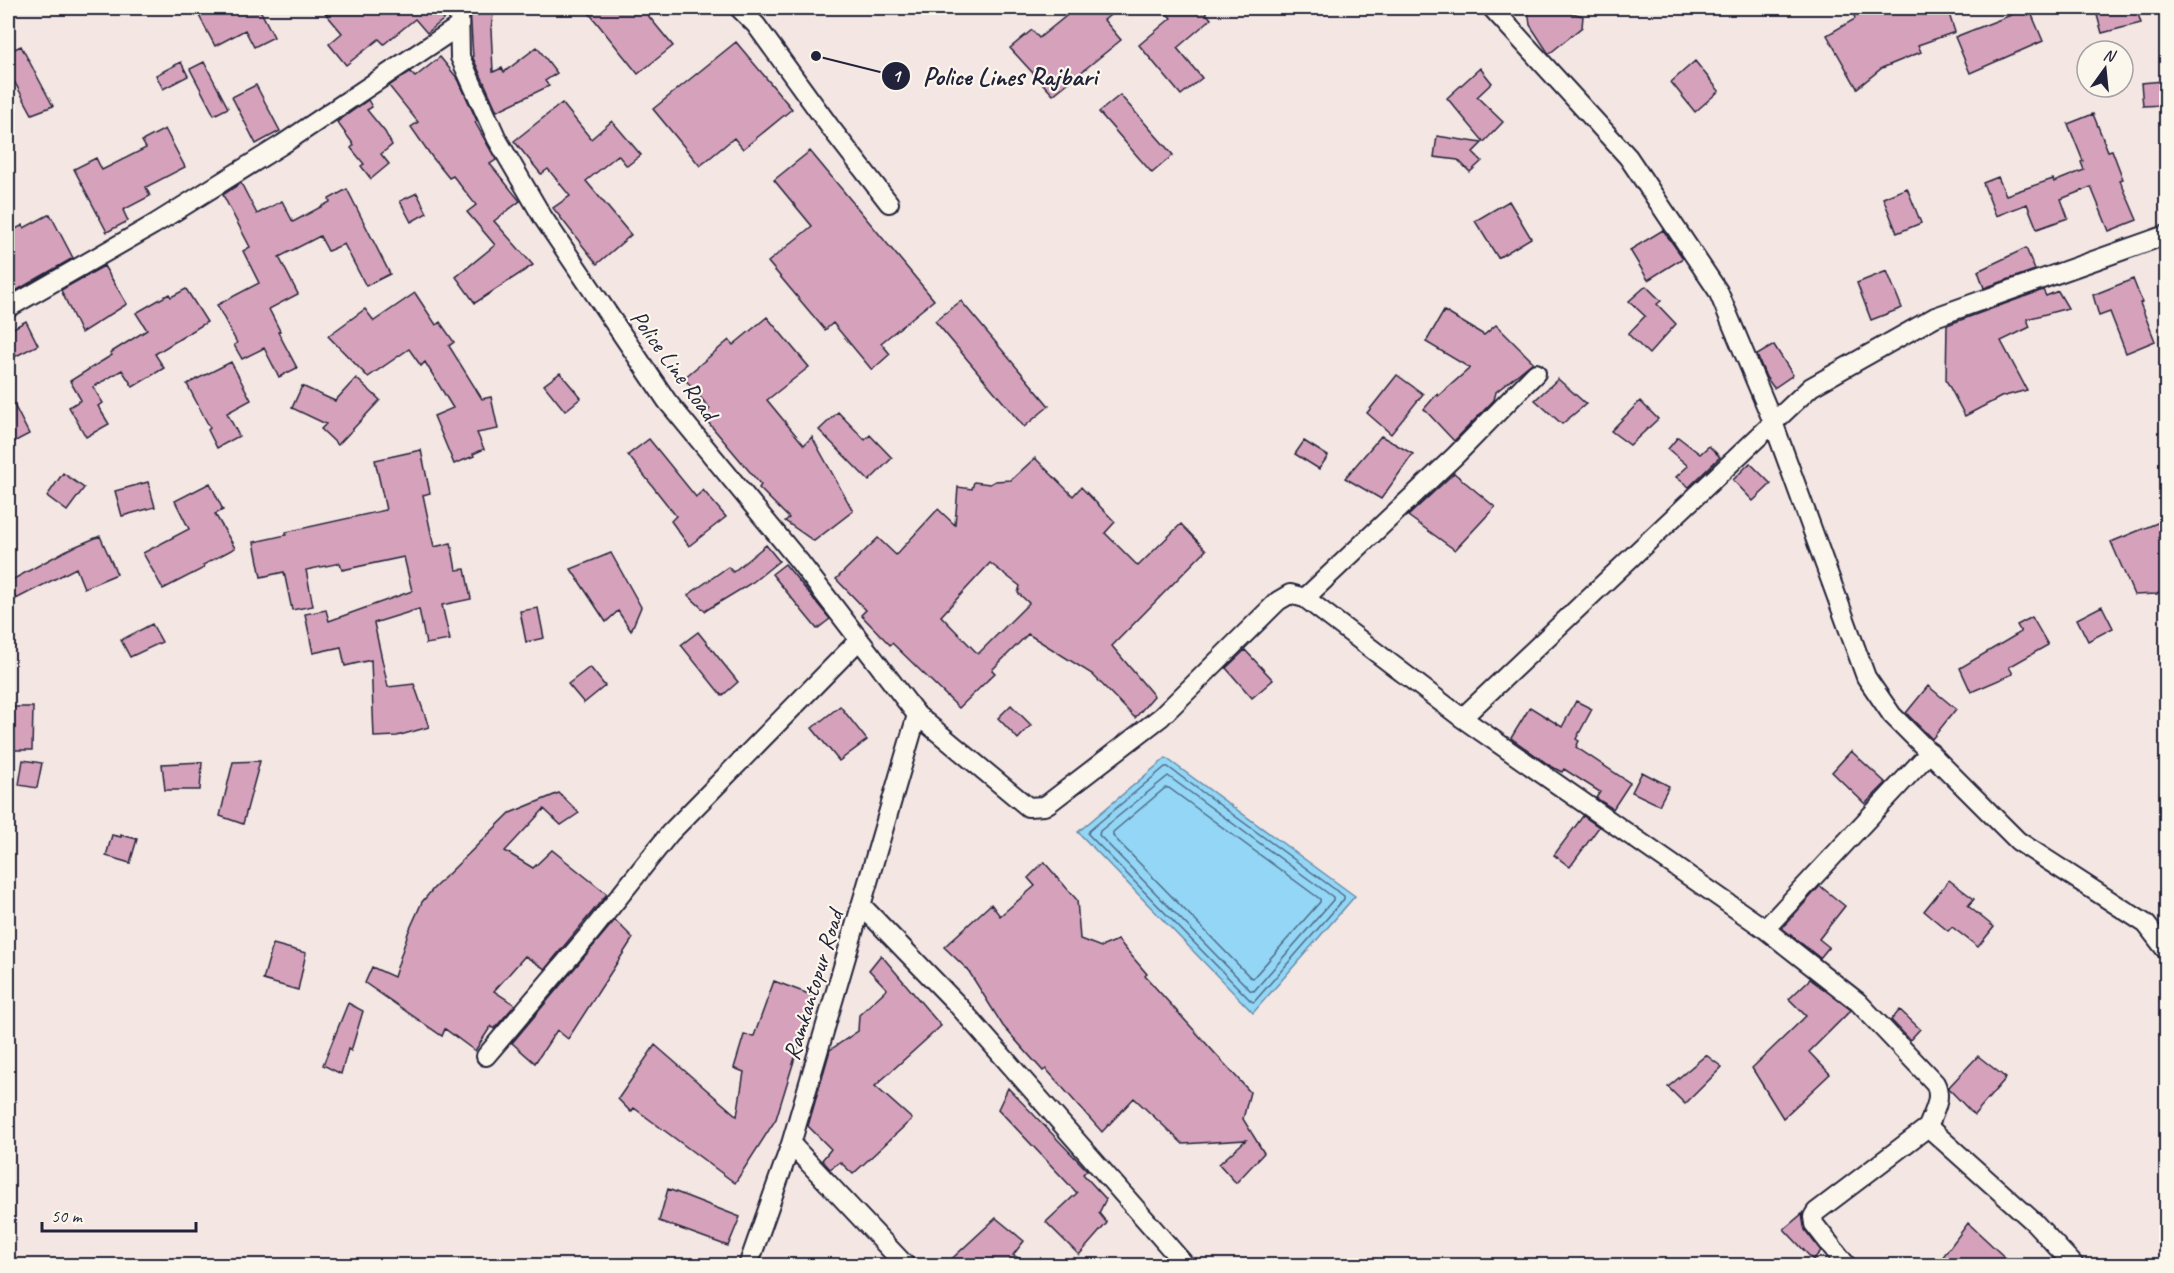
<svg xmlns="http://www.w3.org/2000/svg" width="2174" height="1273" viewBox="0 0 2174 1273" font-family="Caveat,sans-serif">
<style>
.water{fill:#93d6f5;stroke:#668eab;stroke-width:1.5}
.lines{fill:none;stroke-linecap:round;stroke-linejoin:round}
.shore{stroke:#4f6a85;stroke-width:1.5}
.building{fill:#d6a2bb;stroke:#22223b;stroke-width:1.5;fill-rule:evenodd}
.minor-casing{stroke:#22223b;stroke-width:22}
.minor{stroke:#fbf7ec;stroke-width:18}
.labels{text-anchor:middle;stroke-width:4.5;stroke-linejoin:round;paint-order:stroke}
.street-label{font-size:24px;fill:#22223b;stroke:#fbf7ec}
.leader{fill:none;stroke:#22223b;stroke-width:2}
.callout-dot{fill:#22223b;stroke:#fbf7ec;stroke-width:2}
.mark-label{font-size:18px;text-anchor:middle;font-weight:bold;fill:#fff}
.callout-label{font-size:26px;text-anchor:middle;font-weight:bold;fill:#22223b;stroke:#fbf7ec;stroke-width:4.5;stroke-linejoin:round;paint-order:stroke}
</style>
<rect width="100%" height="100%" fill="#f4e6e2"/>
<filter id="ink" filterUnits="userSpaceOnUse"><feTurbulence type="fractalNoise" baseFrequency=".0167" numOctaves="2"/><feDisplacementMap in="SourceGraphic" scale="12" xChannelSelector="R" yChannelSelector="G"/><feConvolveMatrix kernelMatrix="1 2 1 2 8 2 1 2 1" color-interpolation-filters="sRGB"/></filter>
<g filter="url(#ink)">
<path class="water" d="M1166 758 1355 896 1253 1013 1078 832Z"/>
<g class="lines">
<path class="shore" d="M1165 767H1168L1344 896V899L1254 1002 1251 1001 1088 834 1089 831Z
M1168 776 1333 897V900L1254 991 1250 990 1099 835 1100 831Z
M1165 788H1169L1320 899V902L1253 978 1250 977 1113 836V832Z"/>
</g>
<path class="building" d="M195 8H259L274 37 254 47 245 30 215 46Z
M321 8H448V16L427 33 415 19 384 44 379 39 346 65 329 44 342 33Z
M470 8H494L491 29 493 72 502 68 504 72 537 47 557 73 545 81 549 86 497 111 473 58Z
M585 8H642L673 46 638 74Z
M1076 8H1119L1104 20 1121 40 1053 95 1010 48 1032 30 1039 38Z
M1162 8H1202L1211 19 1177 48 1202 78 1181 95 1139 45 1171 18Z
M1528 8H1565L1572 13 1583 16 1582 27 1549 54 1530 25Z
M1873 8H1947L1955 32 1918 45 1921 52 1882 68 1857 88 1827 35 1855 19 1854 15Z
M2029 8 2043 41 1970 73 1955 37Z
M2095 8H2136L2141 23 2102 33Z
M736 42 792 109 743 149 734 138 700 166 653 109Z
M21 46 53 106 32 114 8 70V52Z
M440 57 458 79 477 121 475 122 496 160 490 164 520 201 494 221 533 265 475 303 456 277 495 245 467 212 476 205 453 176 449 178 432 157 411 127 418 122 389 86 410 72 415 77Z
M1695 61 1719 91 1695 112 1671 82Z
M181 62 188 76 163 89 156 75Z
M204 62 228 108 214 115 190 69Z
M1480 68 1492 83 1477 97 1503 122 1484 142 1447 98Z
M2163 81 2165 105 2143 106 2141 83Z
M256 85 280 131 256 144 232 97Z
M1120 95 1173 155 1152 173 1099 112Z
M368 100 372 107 367 110 385 132 392 145 381 154 389 164 371 179 361 166 364 164 351 148 354 145 337 122Z
M562 103 591 139 612 121 641 155 627 166 618 155 586 181 631 235 597 264 553 208 570 196 548 169 541 174 514 141Z
M2093 114 2108 151 2112 150 2123 179 2120 180 2137 220 2109 231 2091 187 2061 199 2068 218 2037 229 2027 204 1996 216 1983 183 1998 177 2006 195 2053 179 2054 182 2084 170 2081 162 2083 161 2068 124Z
M165 129 185 167 146 187 150 196 123 210 128 221 107 232 74 169 96 158 102 170 146 148 142 141Z
M1437 136 1482 143 1473 152 1482 161 1470 172 1458 160 1434 157Z
M810 151 934 300 881 343 890 354 872 370 833 323 825 330 768 262 812 226 774 180Z
M241 183 257 214 282 201 293 222 330 202 329 199 347 189 390 274 366 286 344 244 328 251 320 236 279 257 298 294 269 309 280 331 278 332 297 368 279 377 264 348 242 359 234 345 237 343 217 305 259 283 243 251 250 247 223 195Z
M1907 188 1921 223 1897 233 1883 198Z
M417 193 427 213 411 222 400 201Z
M1509 201 1531 238 1498 258 1475 221Z
M50 214 73 258 12 293 8 284V233L23 225 24 228Z
M1663 230 1683 258 1648 280 1630 250Z
M2026 248 2035 270 1984 288 1978 271Z
M104 266 127 304 81 333 61 290Z
M1887 271 1902 308 1871 320 1857 283Z
M2133 279 2142 302 2140 303 2155 341 2126 353 2110 312 2099 316 2093 295Z
M1646 286 1661 301 1657 304 1676 324 1649 354 1628 334 1645 316 1629 301Z
M186 289 207 322 155 354 164 368 133 387 122 370 93 387 103 403 98 406 109 424 86 437 69 407 81 400 70 381 112 355 110 353 147 330 136 313 169 294 171 297Z
M2043 290 2046 296 2058 291 2068 308 2027 319 2030 327 2001 341 2027 390 2001 397 1965 416 1946 380 1947 325Z
M415 293 436 325 440 322 454 342 449 346 482 399 491 397 498 429 477 433 484 449 473 454 474 456 454 464 434 416 453 408 425 362 421 366 409 349 368 377 328 336 365 309 374 321Z
M961 301 1049 406 1024 427 935 321Z
M1444 311 1484 335 1496 325 1533 362 1496 392 1494 400 1454 441 1424 409 1437 394 1438 396 1470 368 1426 342Z
M767 317 809 367 767 400 804 445 812 437 853 511 814 541 785 521 789 518 759 488 761 485 702 415 710 409 684 378 729 340 733 345Z
M26 321 38 345 8 360V331Z
M1774 345 1793 375 1774 388 1766 377 1757 355Z
M231 362 251 400 227 413 239 436 217 448 208 430 210 428 187 384Z
M560 373 581 398 565 411 544 385Z
M1397 375 1423 394 1391 434 1367 413Z
M356 378 380 400 338 445 321 429 326 424 292 408 302 386 335 401Z
M1558 379 1586 404 1562 424 1535 400Z
M8 393 29 434 8 445Z
M1640 401 1658 419 1630 445 1611 431Z
M838 412 865 440 870 435 892 458 869 481 819 430Z
M1381 436 1413 454 1381 499 1345 478Z
M1678 437 1700 454 1709 446 1720 457 1689 487 1676 477 1688 466 1668 449Z
M649 439 696 497 703 490 726 517 689 546 671 521 676 516 628 455Z
M1304 441 1328 456 1319 469 1295 454Z
M421 450 430 493 423 495 434 547 451 543 456 570 465 569 471 599 442 605 450 640 426 644 419 609 374 623 388 687 414 684 429 727 397 736 374 737 371 660 345 666 341 647 313 653 305 614 326 610 329 621 412 591 404 557 342 570 340 563 306 570 313 606 292 610 284 572 261 577 254 542 286 535V532L386 510 375 460Z
M1035 458 1073 496 1081 487 1115 522 1105 533 1138 566 1181 524 1206 550 1112 646 1154 696 1135 718 1092 674 1028 634 992 670 995 673 959 708 892 643 890 645 861 615 866 610 836 579 878 538 896 555 938 509 955 525 958 487 972 489 974 482 990 484 995 481 1011 480ZM990 563 1020 586 1018 593 1029 603 978 654 941 616Z
M1750 463 1771 484 1753 501 1733 480Z
M63 473 84 488 67 511 47 496Z
M1454 473 1495 507 1455 550 1408 516Z
M148 482 155 507 122 516 115 491Z
M210 483 223 510 215 514 235 548 203 565 204 568 163 589 143 553 189 529 175 501Z
M2162 521 2166 530V586L2157 594 2134 595 2111 542Z
M100 536 117 574 84 588 76 568 16 599 8 582 67 550Z
M766 545 779 561 753 582 705 611 688 595 728 567 733 572Z
M611 553 641 607 631 631 618 611 606 622 571 569Z
M785 564 830 619 817 629 772 574Z
M2102 606 2113 628 2088 641 2077 619Z
M538 608 544 638 526 642 520 611Z
M2032 617 2048 645 2009 667 2013 674 1971 692 1960 668 2021 632 2017 625Z
M152 624 162 642 130 657 121 640Z
M698 632 738 682 722 696 681 645Z
M1245 650 1273 680 1252 698 1226 668Z
M590 667 605 686 584 703 568 684Z
M1928 686 1956 709 1932 739 1906 713Z
M1576 701 1592 709 1576 739 1579 741 1576 747 1630 783 1613 809 1596 798 1600 792 1564 769 1562 772 1552 767 1511 738 1530 707 1562 727Z
M1011 705 1031 725 1018 739 998 718Z
M840 706 867 740 839 761 812 728Z
M10 707H33L32 750H8V718Z
M1851 751 1886 783 1865 804 1832 772Z
M23 760 42 763 37 788 19 785Z
M260 761 243 824 220 816 233 762Z
M202 762 200 790H165L162 764Z
M1642 772 1669 786 1659 805 1632 792Z
M559 793 579 813 561 825 544 809 505 851 533 868 552 850 607 894 545 969 525 956 494 991 515 1005 494 1029 491 1026 475 1051 445 1029 442 1036 365 983 372 967 394 977 408 933 422 902 433 889 510 813Z
M1583 816 1599 827 1570 867 1554 855Z
M112 835 121 837V835L137 839 130 863 106 856Z
M1044 862 1077 900 1080 939 1101 947 1118 940 1147 974 1145 976 1250 1092 1243 1119 1264 1153 1236 1183 1219 1164 1246 1140 1183 1144 1134 1098 1102 1132 1046 1069 1043 1071 1003 1026 968 970 944 947 991 904 1000 916 1035 886 1028 878Z
M1949 880 1974 899 1968 906 1994 927 1978 947 1952 927 1948 931 1924 911Z
M1820 886 1845 906 1819 939 1829 947 1820 958 1782 928Z
M615 920 633 938 568 1039 557 1030 535 1063 512 1043Z
M273 944 306 953 298 990 263 980Z
M881 955 941 1026 875 1086 912 1119 853 1174 840 1162 830 1169 822 1160 831 1149 808 1126 830 1050 858 1031 859 1015 887 989 869 970Z
M1810 979 1851 1010 1809 1052 1830 1074 1783 1118 1752 1068 1806 1016 1789 999Z
M774 981 814 996 776 1119 735 1183 634 1108 631 1112 618 1099 655 1045 737 1116 744 1072 734 1068 744 1035 754 1036Z
M348 1003 363 1011 351 1051 348 1049 341 1074 323 1065Z
M1900 1010 1920 1029 1910 1040 1891 1020Z
M1706 1055 1722 1067 1685 1104 1668 1087Z
M1978 1056 2006 1078 1974 1115 1948 1088Z
M1008 1088 1085 1168 1087 1170 1083 1174 1106 1199 1099 1213 1107 1223 1079 1255 1046 1222 1077 1193 998 1109Z
M668 1189 740 1217 728 1246 659 1221Z
M1802 1214 1805 1230 1821 1251 1813 1260 1784 1229Z
M996 1218 1024 1241 1013 1255 1032 1266H944Z
M1968 1223 2014 1266H1936Z"/>
<g class="lines">
<g class="minor-casing">
<path id="minor" d="M459 8 460 57 497 139 542 216 667 401 799 561 917 715 1028 807 1044 806 1049 803 1161 717 1278 601 1290 594 1305 598 1462 718 1811 387 1935 317 2166 235
M739 8 756 25 830 127 889 203
M1492 8 1628 157 1718 291 1773 422 1866 677 1892 715 2018 841 2146 924 2166 950
M8 308 153 225 283 144 459 26
M1305 598 1455 456 1536 373
M1462 718 1765 929 1858 1002 1935 1083C1943 1098 1933 1113 1928 1127L2034 1222 2075 1266
M862 906 956 1003 1186 1266
M1765 929 1930 752
M486 1056 591 932 670 833 859 640
M791 1144 906 1266
M748 1266 791 1144 917 715
M1847 1266 1814 1224 1813 1217 1816 1212 1928 1127"/>
</g>
<use href="#minor" class="minor"/>
</g>
</g>
<g class="labels">
<g class="street-label">
<text transform="translate(674 365) rotate(54)" y="8">Police Line Road</text>
<text transform="translate(813 985) rotate(-73)" y="8">Ramkantopur Road</text>
</g>
</g>
<path class="leader" d="M816 56L896 76"/>
<g class="callout-dot">
<circle cx="816" cy="56" r="6"/>
<circle cx="896" cy="76" r="15"/>
</g>
<g class="mark-label">
<text x="896" y="82">1</text>
</g>
<g class="callout-label">
<text x="1010" y="85">Police Lines Rajbari</text>
</g>
<rect width="2174" height="1273" fill="none" stroke="#fbf7ec" stroke-width="30"/>
<rect x="15" y="15" width="2144" height="1243" fill="none" stroke="#22223b" stroke-width="2" filter="url(#ink)"/>
<g transform="translate(2105 69) rotate(15)"><circle r="28" fill="#fbf7ec" stroke="#a4a2a5" stroke-width="1.5"/>
<path d="M0-4.5L10 22L0 15L-10 22Z" fill="#22223b"/>
<text y="-9" font-size="16" font-weight="bold" text-anchor="middle" fill="#22223b">N</text>
</g>
<path d="M42 1222v9h154v-9" fill="none" stroke="#22223b" stroke-width="3"/>
<text x="51" y="1222" font-size="18" fill="#22223b" stroke="#fbf7ec" stroke-width="4.5" paint-order="stroke">50 m</text>
</svg>
